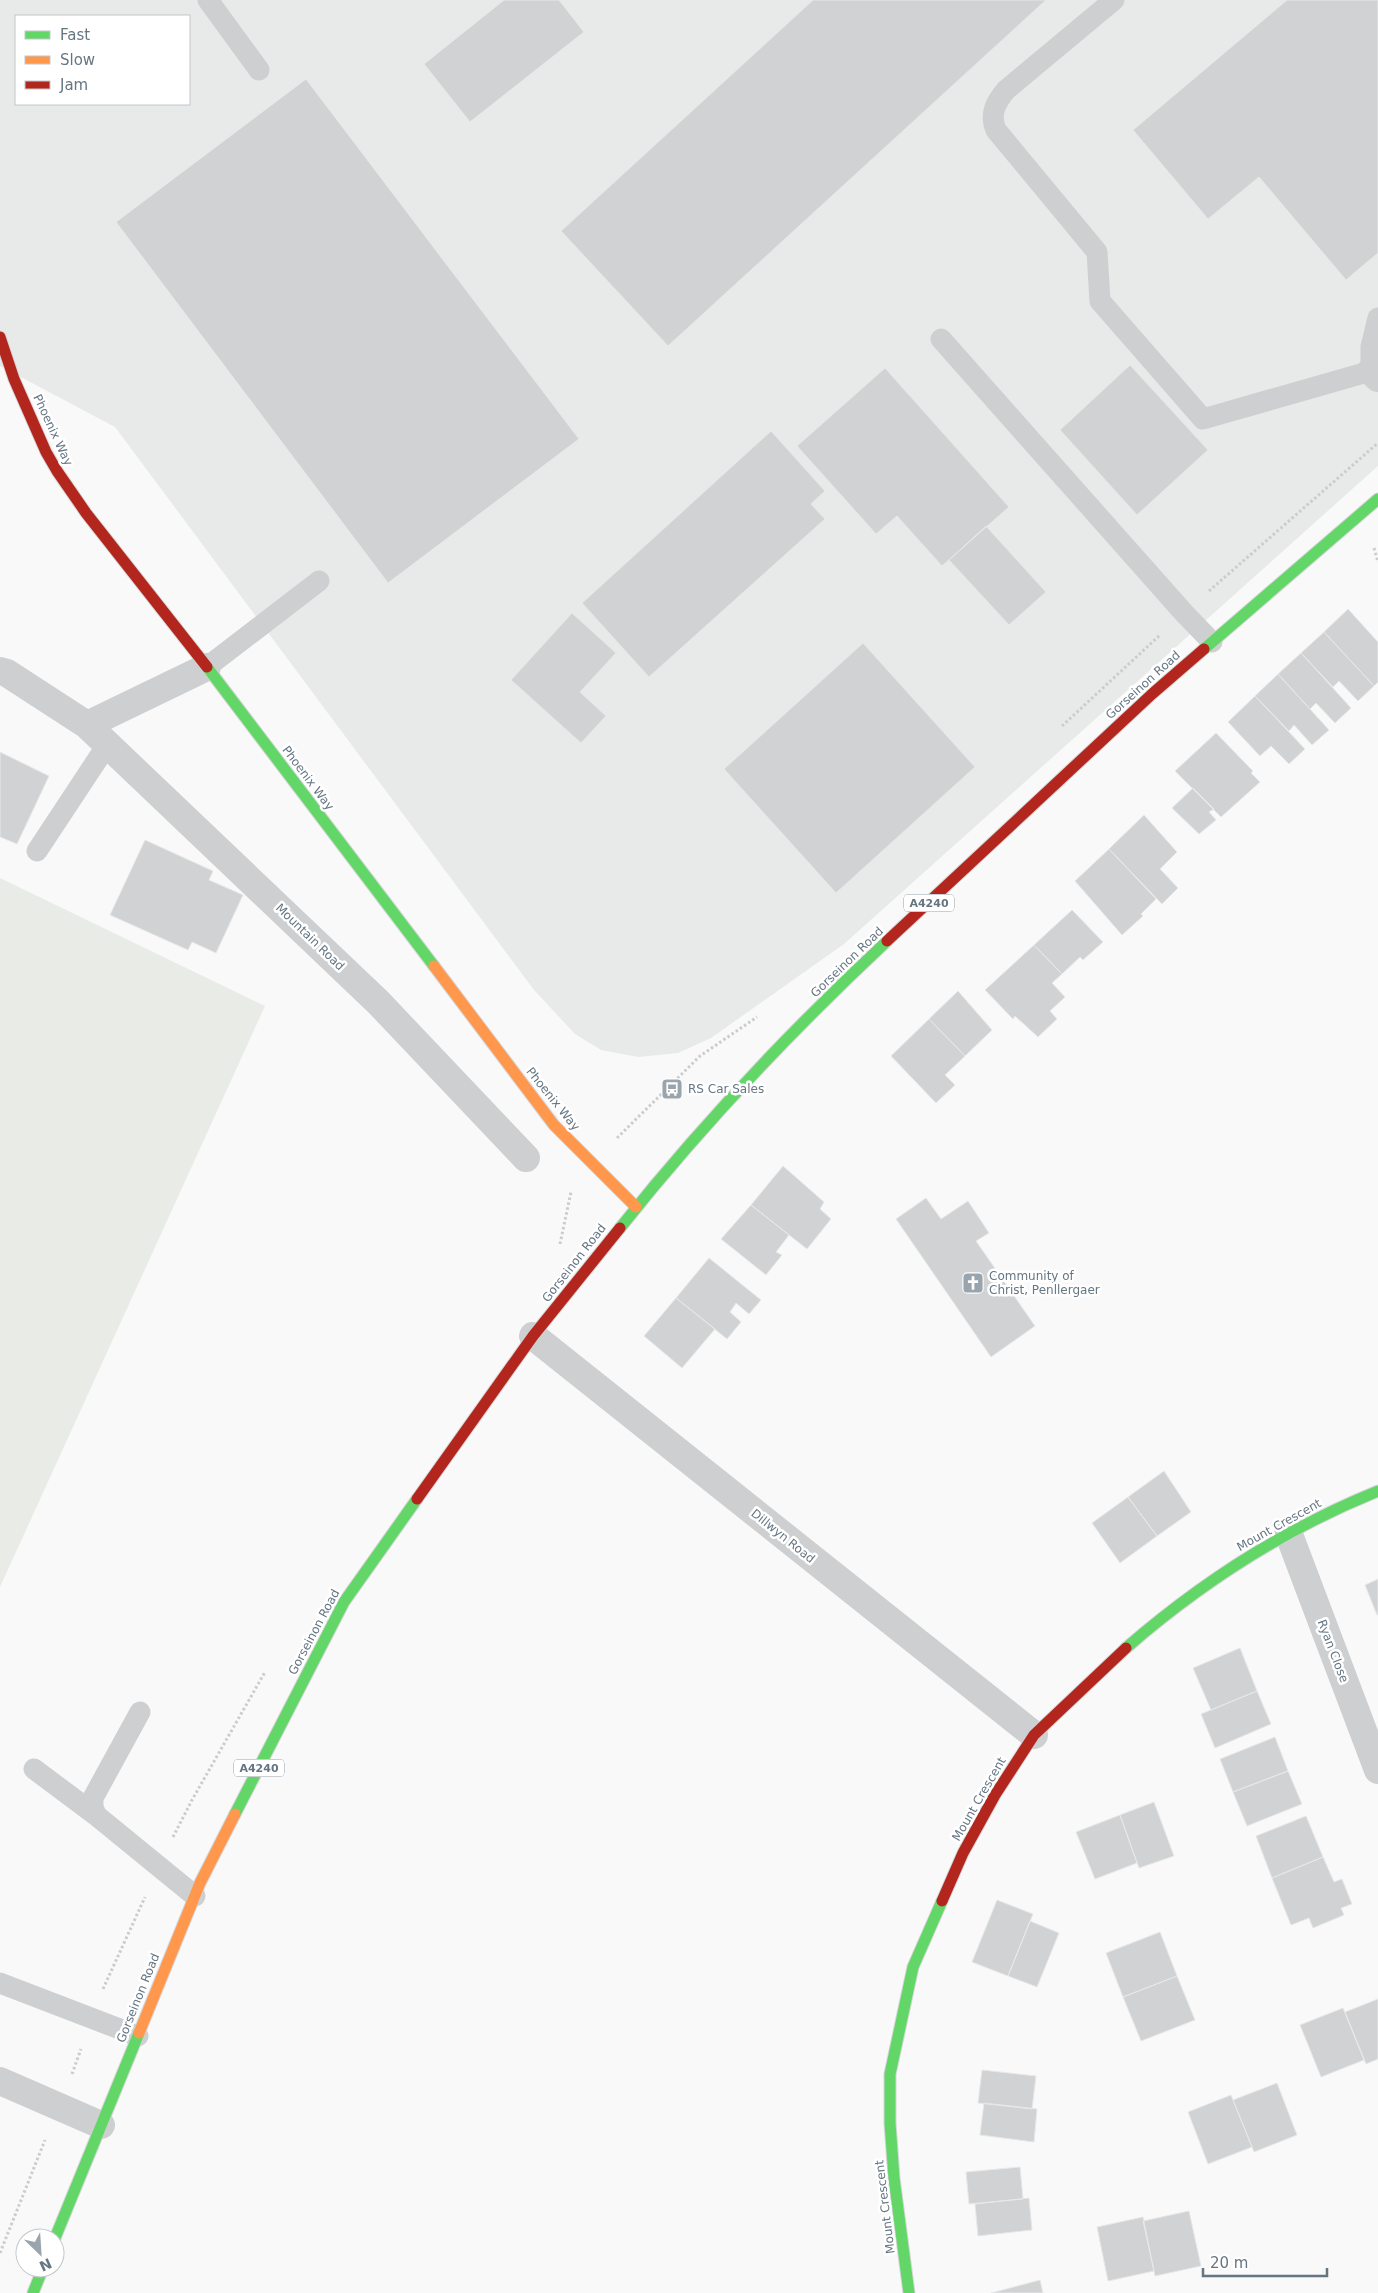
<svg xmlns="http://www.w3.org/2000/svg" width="1378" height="2293" viewBox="0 0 1378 2293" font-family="'DejaVu Sans',sans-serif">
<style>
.built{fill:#e8e9e9;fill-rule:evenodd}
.green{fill:#e8ebe6}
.building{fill:#d0d2d3;stroke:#e8e8e8}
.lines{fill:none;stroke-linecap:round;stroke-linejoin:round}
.fast-casing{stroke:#d5d6d7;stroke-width:13}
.slow-casing{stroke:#d5d6d7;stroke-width:13}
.jam-casing{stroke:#d5d6d7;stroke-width:13}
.path{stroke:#cbcccd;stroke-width:3;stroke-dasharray:2.5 2.5;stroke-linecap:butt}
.lane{stroke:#cecfd0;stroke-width:21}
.street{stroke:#cecfd0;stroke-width:28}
.fast{stroke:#63d668;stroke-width:11}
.slow{stroke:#ff974d;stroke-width:11}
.jam{stroke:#b3261e;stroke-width:11}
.labels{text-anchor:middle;stroke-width:5;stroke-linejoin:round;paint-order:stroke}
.shield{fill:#fff;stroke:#939fa8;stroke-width:1}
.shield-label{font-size:11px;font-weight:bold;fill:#657683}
.street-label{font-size:12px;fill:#657683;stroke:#fff}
.poi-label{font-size:12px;fill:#657683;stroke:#fff;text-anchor:start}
</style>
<rect width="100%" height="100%" fill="#f9f9f9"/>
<path class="built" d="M0 0H1378V466L844 944 711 1038 678 1053 638 1057 601 1050 575 1034 534 990 115 427 0 366ZM16 16H189V104H16Z"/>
<path class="green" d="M0 878 265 1006 0 1587Z"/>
<path class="building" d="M504 0H559L584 32 470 122 424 64Z
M813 0H1046L668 346 561 231Z
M1287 0H1378V253L1346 280 1259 177 1208 219 1133 130Z
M306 79 579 439 388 583 116 222Z
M1130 365 1208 450 1137 515 1060 430Z
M885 368 1009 507 942 566 897 516 876 534 797 446Z
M771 431 825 491 811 504 825 519 649 677 582 603Z
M986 526 1046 592 1009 625 949 560Z
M1348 609 1378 642V682L1374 686 1324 632Z
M572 613 616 653 580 692 606 716 581 743 511 680Z
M1324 632 1374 686 1358 701 1339 681 1333 687 1301 653Z
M863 643 975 767 836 893 724 769Z
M1301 653 1351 708 1335 723 1316 703 1310 709 1278 674Z
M1278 674 1329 730 1312 745 1294 725 1289 731 1255 696Z
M1255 696 1305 749 1289 764 1271 746 1260 756 1228 722Z
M1216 733 1253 771 1251 773 1260 782 1221 817 1175 771Z
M0 752 49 776 17 844 0 837Z
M1193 788 1214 809 1209 812 1216 820 1199 834 1172 808Z
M1144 815 1177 852 1160 869 1178 888 1162 904 1109 849Z
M145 840 213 871 209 880 243 895 216 953 192 942 188 950 110 915Z
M1109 849 1156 899 1141 914 1143 916 1122 935 1075 881Z
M1072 910 1103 942 1083 960 1080 957 1062 974 1034 945Z
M1034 945 1062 974 1052 983 1065 997 1050 1011 1057 1019 1038 1037 1015 1016 1013 1019 985 990Z
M958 991 992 1030 965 1056 929 1019Z
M929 1019 965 1056 945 1075 955 1085 936 1103 891 1056Z
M783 1166 824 1202 820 1209 831 1219 807 1249 751 1205Z
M926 1198 941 1219 968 1201 989 1233 976 1241 1035 1326 991 1357 896 1219Z
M751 1205 789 1235 776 1252 782 1255 766 1275 721 1239Z
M709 1258 761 1300 749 1314 736 1303 730 1312 741 1322 727 1339 676 1298Z
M676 1298 715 1329 682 1368 644 1336Z
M1164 1471 1191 1512 1157 1536 1128 1497Z
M1128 1497 1157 1536 1120 1563 1092 1523Z
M1378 1579V1615H1377L1365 1585Z
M1240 1648 1257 1691 1211 1710 1193 1668Z
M1257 1691 1271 1724 1215 1748 1201 1714Z
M1275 1737 1288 1771 1233 1792 1220 1759Z
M1288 1771 1302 1804 1247 1826 1233 1792Z
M1154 1802 1174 1856 1139 1868 1120 1815Z
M1120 1815 1137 1863 1095 1879 1076 1832Z
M1306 1816 1323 1857 1272 1878 1256 1836Z
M1323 1857 1334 1882 1342 1879 1352 1904 1341 1908 1344 1915 1313 1928 1309 1918 1291 1925 1272 1878Z
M997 1900 1033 1914 1008 1976 972 1962Z
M1030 1921 1059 1933 1037 1987 1008 1976Z
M1160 1932 1177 1976 1123 1997 1106 1953Z
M1177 1976 1195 2020 1141 2041 1123 1997Z
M1378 1999V2059L1366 2064 1345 2012Z
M1343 2008 1364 2060 1321 2077 1300 2025Z
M982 2070 1036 2076 1032 2109 978 2103Z
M1277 2083 1297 2135 1254 2152 1233 2100Z
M1231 2095 1252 2147 1208 2164 1188 2112Z
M984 2103 1037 2109 1034 2142 980 2135Z
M1020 2167 1023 2199 969 2204 966 2172Z
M1029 2198 1032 2230 978 2236 975 2204Z
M1189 2211 1201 2266 1155 2276 1143 2221Z
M1143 2217 1154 2271 1108 2281 1097 2227Z
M1040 2280 1043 2293H991Z"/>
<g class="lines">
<g class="fast-casing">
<path id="fast" d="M1204 649 1378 499
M207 667 434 966
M620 1228C701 1126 792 1030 887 941
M1126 1648C1202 1582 1284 1529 1378 1491
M235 1814 344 1602 417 1499
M55 2238 139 2033
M33 2293 43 2268
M909 2293 894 2178 890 2123V2074L913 1967 942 1901"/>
</g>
<g class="slow-casing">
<path id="slow" d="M434 966 554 1125 636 1207
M139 2033 200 1883 235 1814"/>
</g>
<g class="jam-casing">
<path id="jam" d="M0 337 14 379 46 452 57 471 86 513 207 667
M887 941 1152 694 1204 649
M417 1499 533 1336 620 1228
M942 1901 963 1853 995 1795 1034 1735 1126 1648"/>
</g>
<path class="path" d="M1374 548 1378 562
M1209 591 1378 443
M1062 726 1160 635
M617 1138 700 1056 757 1017
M560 1244 571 1192
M173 1837 192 1800 265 1672
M103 1989 145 1897
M72 2074 81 2049
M0 2253 45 2140"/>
<path class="lane" d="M208 0 259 70
M1114 0 1006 90C996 102 989 114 996 130L1097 252 1100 301 1203 419 1371 371V347L1378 318
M941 339 1184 613 1212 642
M207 667 319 581
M37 851 107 745
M140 1712 93 1798V1808L97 1816 195 1896
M34 1769 97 1816
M0 1983 138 2036"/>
<path class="street" d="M1371 371 1378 378
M0 671 7 673 87 725 378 1002 526 1158
M87 725 207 667
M533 1336 1034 1735
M1288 1532 1378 1770
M0 2081 101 2125"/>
<use href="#fast" class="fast"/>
<use href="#slow" class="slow"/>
<use href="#jam" class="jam"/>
</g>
<defs>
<g id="bus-square" transform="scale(1.125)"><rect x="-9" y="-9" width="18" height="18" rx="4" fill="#99a4ac" stroke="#fff"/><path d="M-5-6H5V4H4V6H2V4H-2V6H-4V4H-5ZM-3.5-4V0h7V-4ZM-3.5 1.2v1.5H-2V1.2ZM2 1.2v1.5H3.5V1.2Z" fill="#fff"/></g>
<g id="church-square" transform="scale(1.125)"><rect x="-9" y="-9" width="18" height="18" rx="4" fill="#99a4ac" stroke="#fff"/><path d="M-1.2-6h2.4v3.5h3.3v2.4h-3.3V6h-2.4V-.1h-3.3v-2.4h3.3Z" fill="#fff"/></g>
</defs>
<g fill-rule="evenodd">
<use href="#bus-square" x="672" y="1089"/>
<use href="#church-square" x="973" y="1283"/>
</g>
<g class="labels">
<g class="shield">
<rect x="904" y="894.5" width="50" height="17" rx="4"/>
<rect x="234" y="1759.5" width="50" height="17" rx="4"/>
</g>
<g class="shield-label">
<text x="929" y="907">A4240</text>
<text x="259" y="1772">A4240</text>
</g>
<g class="street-label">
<text transform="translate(53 430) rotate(65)" y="4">Phoenix Way</text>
<text transform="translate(1143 685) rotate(-42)" y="4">Gorseinon Road</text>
<text transform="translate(308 778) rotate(53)" y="4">Phoenix Way</text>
<text transform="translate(310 937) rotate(44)" y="4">Mountain Road</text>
<text transform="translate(847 962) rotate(-44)" y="4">Gorseinon Road</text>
<text transform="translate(553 1099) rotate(51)" y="4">Phoenix Way</text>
<text transform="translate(574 1263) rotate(-52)" y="4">Gorseinon Road</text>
<text transform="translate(1279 1525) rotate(-29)" y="4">Mount Crescent</text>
<text transform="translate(783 1536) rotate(39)" y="4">Dillwyn Road</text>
<text transform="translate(314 1632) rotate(-62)" y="4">Gorseinon Road</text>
<text transform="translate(1333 1651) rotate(69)" y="4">Ryan Close</text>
<text transform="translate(979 1799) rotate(-60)" y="4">Mount Crescent</text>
<text transform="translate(138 1998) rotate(-68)" y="4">Gorseinon Road</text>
<text transform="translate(885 2207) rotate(-97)" y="4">Mount Crescent</text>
</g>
<g class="poi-label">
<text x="688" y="1093">RS Car Sales</text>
<text x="989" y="1280">Community of<tspan x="989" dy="14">Christ, Penllergaer</tspan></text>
</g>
</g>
<rect x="15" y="15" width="175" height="90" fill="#ffffff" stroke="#c1c8cd"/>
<rect x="25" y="31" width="25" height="8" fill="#63d668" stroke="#c1c8cd"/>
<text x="60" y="40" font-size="15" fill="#657683">Fast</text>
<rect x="25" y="56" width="25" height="8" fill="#ff974d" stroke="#c1c8cd"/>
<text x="60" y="65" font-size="15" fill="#657683">Slow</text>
<rect x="25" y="81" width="25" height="8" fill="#b3261e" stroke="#c1c8cd"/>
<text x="60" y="90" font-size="15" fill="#657683">Jam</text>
<g transform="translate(40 2253) rotate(155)"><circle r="24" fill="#ffffff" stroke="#c1c8cd"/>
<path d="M0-4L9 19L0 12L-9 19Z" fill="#99a4ac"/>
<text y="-8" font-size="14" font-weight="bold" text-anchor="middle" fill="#657683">N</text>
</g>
<path d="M1203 2268v8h124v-8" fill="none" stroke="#657683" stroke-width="2.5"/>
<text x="1210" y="2268" font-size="15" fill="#657683" stroke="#ffffff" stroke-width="4" paint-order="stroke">20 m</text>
</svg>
